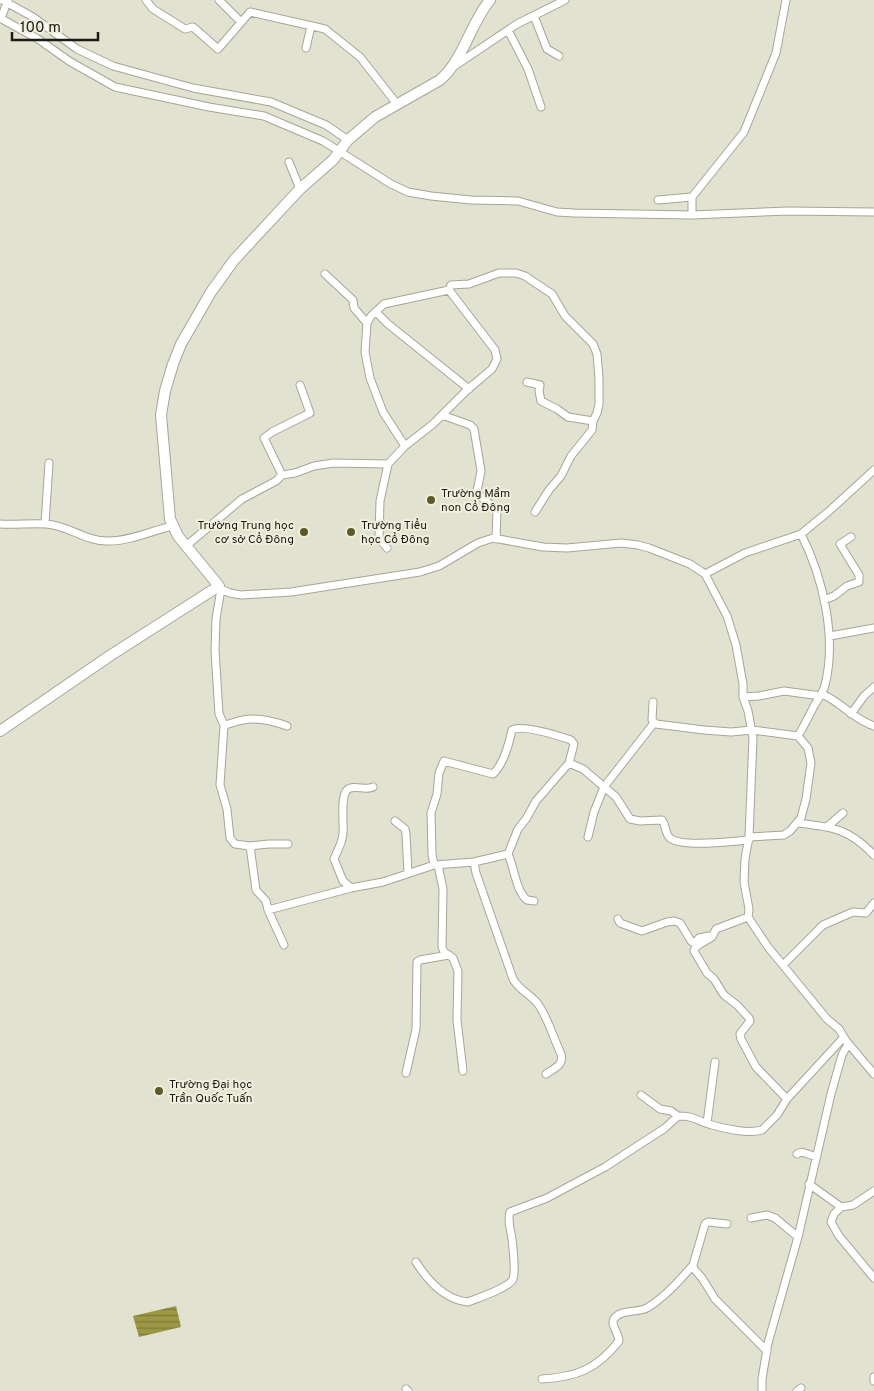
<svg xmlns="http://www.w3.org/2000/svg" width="874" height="1391" viewBox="0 0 874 1391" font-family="Overpass,sans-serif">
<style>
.water{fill:url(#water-rules)}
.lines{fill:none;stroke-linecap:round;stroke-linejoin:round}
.street-casing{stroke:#a7a696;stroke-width:9}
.secondary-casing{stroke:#a7a696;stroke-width:12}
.street{stroke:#fff;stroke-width:7}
.secondary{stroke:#fff;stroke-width:10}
.poi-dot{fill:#5d5a26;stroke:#efefde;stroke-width:2}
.labels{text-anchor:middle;stroke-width:4;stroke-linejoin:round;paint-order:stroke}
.poi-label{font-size:12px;fill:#1c1b15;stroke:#efefde;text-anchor:start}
</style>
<defs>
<pattern id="water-rules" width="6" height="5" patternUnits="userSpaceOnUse" patternTransform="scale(1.25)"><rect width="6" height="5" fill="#9c9743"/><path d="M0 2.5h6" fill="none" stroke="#7e7a37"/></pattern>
</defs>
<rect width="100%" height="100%" fill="#e2e2d1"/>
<path class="water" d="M176 1306 181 1327 139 1337 133 1316Z"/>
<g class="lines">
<g class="street-casing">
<path id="street" d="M2 0 33 17 77 49 113 66 193 88 271 102 326 125 348 140
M146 0 153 9 185 29 193 27 218 49 250 12 325 29 360 57 397 104
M219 0 241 22
M534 16 547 49 559 56
M0 18 38 39 69 61 115 87 209 107 264 116 323 141 391 184 408 192 431 196 471 200 518 201 557 212 574 213 692 215 789 211 874 212
M1 18 8 0
M508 30 528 69 541 107
M306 48 311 26
M456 65 517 24 565 0
M289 162 300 189
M658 200 692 197
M692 215V197L744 132 776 53 786 0
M325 274 353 300 354 308 367 323
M376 312 388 324 469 389
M527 382 540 385 539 391 541 401 557 409 568 417 593 421
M442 415 470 425 474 429 481 471 477 491C482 502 491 502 497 511L496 539
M405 446 433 424 467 390 492 369 497 359 495 350 449 290
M282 475 264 438 272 432 310 413 300 385
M0 524C15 525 31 523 46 524 68 525 86 542 109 541 130 541 151 531 172 526
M45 524 49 463
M186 546 242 499 276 481 282 475 295 473 314 466 333 463 388 464
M387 548 379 538 380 501 388 464 405 446 383 412 370 378 365 352 367 323 371 316 384 304 449 290 451 285 469 284 499 273H516L525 276 552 294 565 316 593 344 597 354 599 378V404L597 413 593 421 592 430 571 456 561 476 549 490 535 512
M705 574 745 553 801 534 828 512 874 470
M219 586 221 589 230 593 241 595 291 592 420 572 439 566 478 543 493 538 543 547 567 548 621 543 638 545 649 548 690 564 705 574 727 616 736 645 743 684V697L748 711 753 738 749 837 745 859 744 882 749 909 748 917 768 947 827 1019 839 1029 848 1044 842 1055 831 1094 798 1237 768 1343 762 1379V1391
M221 589 216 619 215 650 219 714 224 725 220 785 227 809 230 838 235 844 250 846 269 844H288
M824 600 834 596 847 586 859 582V575L840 544 851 537
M830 636 874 628
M822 694C841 702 853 719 874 726
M743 697 759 696 784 691 821 696
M653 702 652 720 656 724 704 730 731 732 752 730 798 736 808 748 811 763 806 799 801 818 790 831 784 835 749 837
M851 714 864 696 874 687
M224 725C231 724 236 721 243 720 258 717 273 721 287 726
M798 736C804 726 809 716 814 706 818 699 823 693 825 685 837 638 823 577 801 534
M395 821 405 829 406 834 408 873
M797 823C832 827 848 828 874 855
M828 826 843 813
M588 837 594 812 604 787 654 723
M250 846 256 890 266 901 268 910 284 945
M474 862 476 873 513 979C519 990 530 994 538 1004 548 1018 553 1037 561 1054 564 1065 555 1068 546 1074
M434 865 432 854 431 813 437 794 439 773 444 761 493 774C504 764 509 744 512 730 522 724 559 736 571 740L574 744 569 763
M438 865 443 889 442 947 444 952 453 958 458 971 457 1020 463 1071
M351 888 343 881 334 859C337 851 343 842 343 833 344 823 340 797 347 790 353 784 366 791 373 787
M534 901 527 900C516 891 514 867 508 854L518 829 526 819 536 801 569 763 583 769 616 797 630 819 640 821 662 820C666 825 665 834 670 838 681 848 733 841 749 840
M268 910 351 888 383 882 434 865 474 862 508 854
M748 917 716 929 712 937 700 944 695 948 694 951 707 973 714 979 724 995 737 1005 749 1018 750 1021 740 1034 741 1039 756 1067 787 1099
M618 919 620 923 642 931 667 922 674 921 680 923 691 941 695 943 699 938 709 936
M783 965 823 925 853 912 866 913 874 903
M847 1042 874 1074
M406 1073 416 1029 417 962 420 960 449 955
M641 1095 660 1109 671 1111 678 1116
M707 1123 715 1062
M797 1154C803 1149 810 1157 817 1156
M809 1184 841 1207
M874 1191 853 1205 841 1207 834 1214 831 1222 839 1236 874 1278
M751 1218 767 1215 775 1218 798 1237
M727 1224 708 1222 705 1224 693 1265 694 1269 702 1278 715 1299 767 1351
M416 1262C428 1281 446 1300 468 1302 478 1298 509 1288 513 1279 516 1271 513 1249 512 1239 511 1231 507 1221 510 1212L547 1198 605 1167 665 1128 678 1116C696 1116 696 1121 712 1125 727 1129 747 1134 762 1130L777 1115 787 1099 844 1037
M874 1377V1381
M542 1379C577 1377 597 1369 619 1341 619 1334 610 1324 614 1319 620 1309 638 1313 647 1308 665 1297 680 1280 693 1265
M406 1389 408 1391
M797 1391 801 1388"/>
</g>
<g class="secondary-casing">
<path id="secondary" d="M0 731 111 655 219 586 178 536 170 519 161 415 165 391 173 364 181 344 211 292 234 260 300 189 333 160 348 140 375 117 440 80C464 59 470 24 490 0"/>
</g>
<use href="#street" class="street"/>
<use href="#secondary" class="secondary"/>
</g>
<g class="poi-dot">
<circle cx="431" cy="500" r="5"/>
<circle cx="304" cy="532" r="5"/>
<circle cx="351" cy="532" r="5"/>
<circle cx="159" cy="1091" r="5"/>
</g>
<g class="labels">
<g class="poi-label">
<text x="441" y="497">Trường Mầm<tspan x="441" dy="14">non Cổ Đông</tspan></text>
<text x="294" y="529" text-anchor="end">Trường Trung học<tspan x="294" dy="14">cơ sở Cổ Đông</tspan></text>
<text x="361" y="529">Trường Tiểu<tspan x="361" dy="14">học Cổ Đông</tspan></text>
<text x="169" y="1088">Trường Đại học<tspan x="169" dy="14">Trần Quốc Tuấn</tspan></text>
</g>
</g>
<path d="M12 32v8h86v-8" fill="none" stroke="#1c1b15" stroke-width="2.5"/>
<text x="20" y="32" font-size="15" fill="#1c1b15" stroke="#efefde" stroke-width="4" paint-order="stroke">100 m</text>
</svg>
